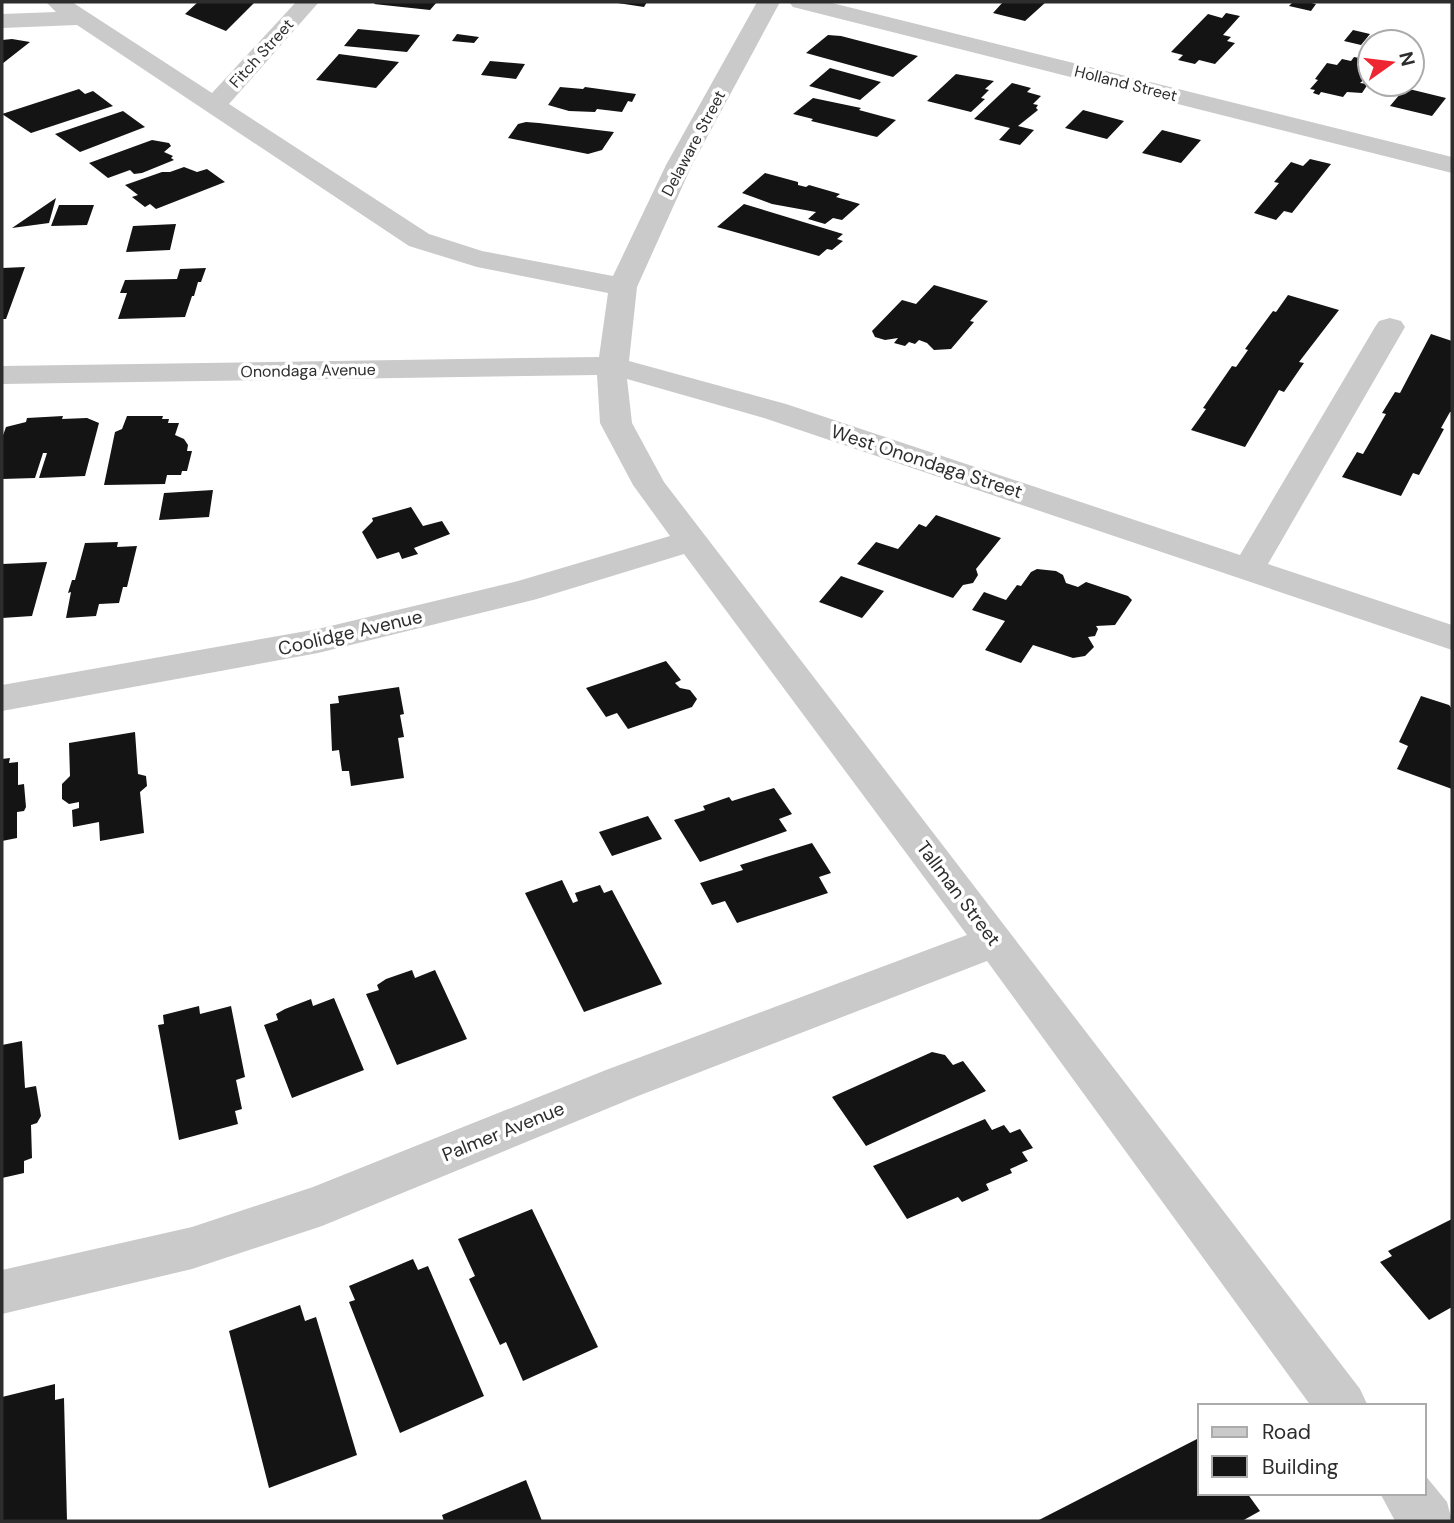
<svg xmlns="http://www.w3.org/2000/svg" width="1454" height="1523" viewBox="0 0 1454 1523" font-family="'DM Sans',sans-serif">
<style>
.building{fill:#141414}
.lines{fill:none;stroke-linecap:round;stroke-linejoin:round}
.minor{fill:#cacaca;fill-rule:evenodd}
.labels{text-anchor:middle;stroke-width:7;stroke-linejoin:round;paint-order:stroke}
.far-street-label{font-size:16px;fill:#2d2d2d;stroke:#fff}
.street-label{font-size:19px;fill:#2d2d2d;stroke:#fff}
</style>
<rect width="100%" height="100%" fill="#fff"/>
<path class="building" d="M198 2H255L226 31 185 14Z
M376 2H437L430 10 374 4Z
M611 2H647L644 7Z
M1003 2H1046L1025 21 993 13Z
M1293 2H1307L1316 4 1311 11 1289 6Z
M1226 13 1240 16 1223 35 1231 37 1227 41 1235 43 1215 64 1199 60 1195 64 1178 60 1183 55 1171 52 1208 14 1222 18Z
M358 29 420 35 407 52 344 46Z
M1353 30 1370 34 1361 45 1344 41Z
M457 34 479 37 474 43 452 41Z
M828 35 841 36 918 56 893 77 806 53Z
M12 39 30 42 2 64V40Z
M339 54 399 62 376 88 316 80Z
M1354 57 1370 60 1367 73 1370 75 1360 83 1368 84 1362 93 1347 92 1343 97 1321 92 1319 95 1313 93 1315 90 1310 89 1318 80 1315 79 1327 63 1337 65 1342 59 1351 61Z
M490 61 525 64 516 79 481 75Z
M830 68 881 82 860 100 809 86Z
M956 74 994 81 985 89 989 90 981 98 985 99 971 112 927 101Z
M1012 83 1031 88 1027 92 1041 96 1033 104 1038 105 1036 108 1038 110 1018 126 1034 130 1020 145 999 140 1010 128 974 119Z
M560 87 583 89 585 87 636 94 632 102 628 101 622 112 597 109 595 112 569 111 548 105Z
M1405 88 1446 98 1432 116 1390 106Z
M79 89 85 94 93 91 113 106 31 133 2 114Z
M813 98 861 108 859 110 896 120 877 137 811 121 813 119 793 114Z
M1083 110 1124 121 1107 139 1065 128Z
M123 111 145 127 80 152 55 134Z
M526 122 539 123 614 132 602 150 588 154 508 138 518 124Z
M1162 130 1201 140 1181 163 1142 153Z
M152 140 169 143 171 146 164 152 173 156 171 158 174 160 142 173 134 174 130 170 108 178 89 163Z
M1310 159 1331 164 1292 213 1284 211 1276 220 1254 213 1279 183 1274 182 1291 162 1303 166Z
M184 167 197 172 207 169 225 182 156 209 150 204 145 207 132 197 138 195 125 185 162 172H170Z
M765 173 798 182V185L806 187 809 185 840 194 836 197 860 204 842 220 833 218 825 224 808 219 816 212 772 204 742 193Z
M56 198 49 223 12 228Z
M744 204 843 234 837 239 843 241 832 250 827 249 819 256 717 227Z
M59 205H94L87 225 51 226Z
M176 224 170 250 126 252 133 226Z
M25 267 6 319H2V268Z
M206 268 201 282H198L194 296H192L185 317 118 319 127 293H120L125 280 177 279 180 269Z
M934 285 988 301 970 321 974 322 951 349 934 350 927 343 919 340 915 344 909 342 905 346 894 343 898 338 885 340 875 337 872 331 902 300 916 304Z
M1288 295 1339 310 1299 362 1304 363 1284 392 1279 390 1245 447 1191 430 1206 409 1203 408 1232 366 1236 367 1248 350 1245 349 1273 311 1276 312Z
M1431 334 1452 341V412H1450L1441 428 1444 429 1419 475 1413 473 1401 496 1342 477 1357 452 1363 454 1386 414 1382 413 1395 392 1400 393Z
M63 416 62 419 87 418 99 423 85 476 39 478 47 453H43L35 478 2 479V438L6 427 26 422 27 418Z
M127 416H163L162 419H169L168 423H179L175 435 184 439 188 445 187 451H192L187 471H182L181 475H167L165 484 104 485 115 432 122 429Z
M213 490 209 517 159 520 164 493Z
M411 507 423 526 442 521 450 534 414 548 418 554 402 559 399 552 377 559 362 532 373 521 372 518Z
M936 515 1001 538 976 569 978 575 973 583 963 585 953 598 857 564 876 542 898 549 919 524 926 527Z
M118 542 117 547 137 546 127 587H123L119 603 99 604 96 616 66 618 71 592 68 593 72 580H75L85 543Z
M47 562 32 616 2 618V564Z
M1037 569 1056 571 1063 575 1066 583 1078 587 1086 582 1128 596 1132 600 1115 625 1096 626 1098 629 1095 636 1088 637 1094 647 1085 656 1073 658 1033 645 1021 663 985 650 1005 621 972 610 984 592 1006 600 1017 585 1021 586 1031 572Z
M841 576 884 591 862 618 819 602Z
M666 661 681 680 675 683 680 688 690 690 697 699 692 707 628 729 617 713 606 717 586 688Z
M399 687 404 714 400 715 404 737 398 738 404 778 351 786 349 771H342L339 750 332 751 330 704 339 703 338 696Z
M1421 696 1449 705 1452 709V789L1397 769 1408 746 1399 742Z
M135 732 138 774 146 776 147 786 140 792 144 833 100 841 99 822 73 827 72 810 79 808V802L69 804 62 799V784L70 776 69 743Z
M10 758 9 763 18 762V785L24 784 26 807 24 811 17 812V838L2 841V759Z
M774 788 792 814 779 819 787 831 700 862 674 820 705 810 703 806 729 797 732 801Z
M648 816 662 839 612 856 599 832Z
M812 843 831 873 819 877 828 893 737 923 725 901 712 905 700 883 743 870 740 865Z
M562 880 573 903 578 901 575 893 600 885 604 893 612 890 662 984 584 1012 525 893Z
M412 970 415 978 435 970 467 1039 397 1065 366 994 379 990 377 985 386 979Z
M334 998 364 1070 292 1098 264 1025 278 1020 276 1014 285 1009 311 999 313 1006Z
M199 1006 200 1014 231 1006 245 1077 236 1080 242 1109 235 1111 238 1124 179 1140 158 1025 164 1024 163 1015Z
M22 1041 25 1088 36 1086 41 1116 37 1123 31 1125 32 1158 24 1161V1173L2 1178V1045Z
M932 1052 945 1055 953 1065 963 1061 986 1091 866 1146 832 1097Z
M985 1119 992 1130 1004 1125 1010 1133 1020 1129 1033 1148 1022 1152 1028 1161 1010 1169 1012 1173 986 1184 989 1190 962 1202 958 1197 907 1219 873 1166Z
M532 1209 598 1347 523 1381 506 1342 500 1345 469 1279 475 1276 458 1239Z
M1452 1219V1307L1429 1320 1380 1262 1392 1256 1388 1251Z
M413 1259 418 1270 428 1266 484 1396 400 1433 349 1302 355 1300 349 1286Z
M300 1305 305 1321 316 1317 357 1455 269 1488 229 1331Z
M55 1384V1400L64 1398 67 1521H2V1397Z
M1197 1439 1200 1440V1493H1247L1260 1511 1242 1521H1037Z
M526 1480 542 1521H444L442 1515Z"/>
<g class="lines">
<path class="minor" d="M46 2H72L212 93 296 2H319L229 104 429 234 482 251 613 276 666 165 757 2H780L692 165 637 287 629 361 786 404 1240 555 1375 327 1379 321 1390 318 1401 321 1405 327 1268 564 1452 625V650L764 418 627 379 632 423 664 482 1360 1389 1368 1406H1311L987 961 638 1096 322 1226 192 1269 2 1314V1270L192 1227 313 1187 606 1070 967 935 684 554 537 599 318 653 2 711V685L318 629 518 581 670 536 633 485 600 423 597 375 2 384V366L599 357 608 293 477 267 409 246 77 25 2 28V14L56 12Z
M789 2H828L1452 157V173L793 7Z
M1424 1474 1447 1502 1452 1521H1395L1380 1493H1424Z"/>
</g>
<g class="labels">
<g class="far-street-label">
<text transform="translate(261 53) rotate(-48)" y="6">Fitch Street</text>
<text transform="translate(1126 83) rotate(14)" y="6">Holland Street</text>
<text transform="translate(693 143) rotate(-62)" y="6">Delaware Street</text>
<text transform="translate(308 370) rotate(-1)" y="6">Onondaga Avenue</text>
</g>
<g class="street-label">
<text transform="translate(927 461) rotate(18)" y="7">West Onondaga Street</text>
<text transform="translate(350 632) rotate(-13)" y="7">Coolidge Avenue</text>
<text transform="translate(959 893) rotate(53)" y="7">Tallman Street</text>
<text transform="translate(503 1131) rotate(-22)" y="7">Palmer Avenue</text>
</g>
</g>
<rect width="1454" height="1523" fill="none" stroke="#2d2d2d" stroke-width="7"/>
<rect x="1198" y="1404" width="228" height="91" fill="#ffffff" stroke="#ababab" stroke-width="2"/>
<rect x="1212" y="1427" width="35" height="10" fill="#cacaca" stroke="#ababab" stroke-width="2"/>
<text x="1262" y="1439" font-size="21" fill="#2d2d2d">Road</text>
<rect x="1212" y="1456" width="35" height="21" fill="#141414" stroke="#ababab" stroke-width="2"/>
<text x="1262" y="1474" font-size="21" fill="#2d2d2d">Building</text>
<g transform="translate(1391 63) rotate(76)"><circle r="33" fill="#ffffff" stroke="#ababab" stroke-width="2"/>
<path d="M0-5L12 26L0 18L-12 26Z" fill="#ee2632"/>
<text y="-10" font-size="19" font-weight="bold" text-anchor="middle" fill="#2d2d2d">N</text>
</g>
</svg>
